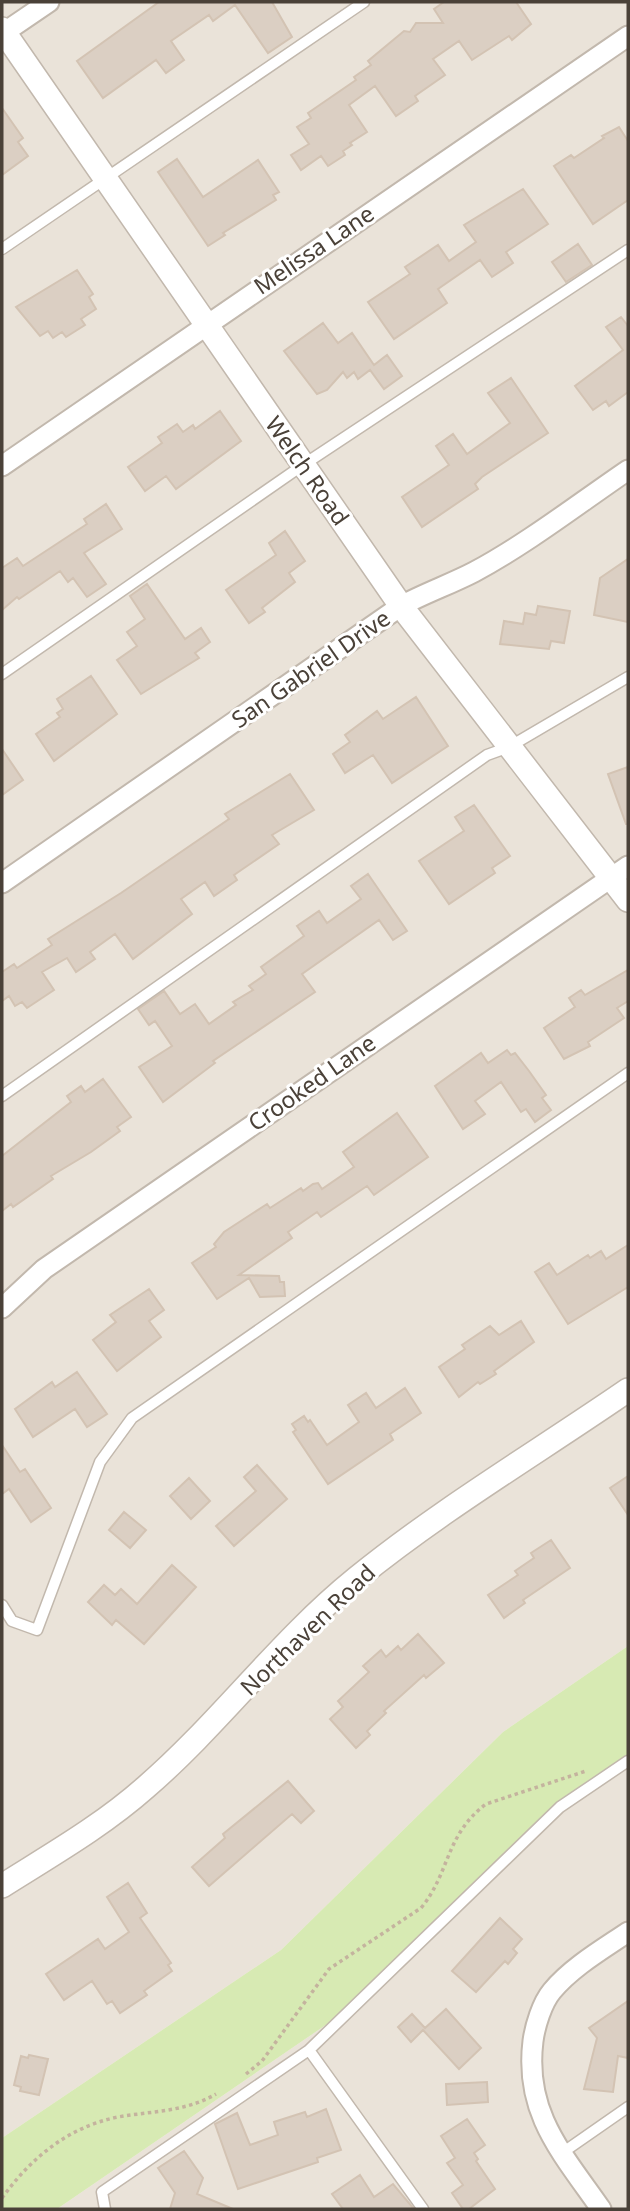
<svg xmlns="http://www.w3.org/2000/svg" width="630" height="2211" viewBox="0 0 630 2211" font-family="'Noto Sans',sans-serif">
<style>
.residential{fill:#eae3d9}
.green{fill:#d7eab3}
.building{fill:#dbcfc3;stroke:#d3c3b3;stroke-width:2}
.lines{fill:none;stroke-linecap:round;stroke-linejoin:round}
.service-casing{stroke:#c2b8ad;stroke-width:13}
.minor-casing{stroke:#c2b8ad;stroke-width:23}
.tertiary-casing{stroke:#c2b8ad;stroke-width:26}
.path{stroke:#c4b39e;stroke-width:3.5;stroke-dasharray:3.5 3.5;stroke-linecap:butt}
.service{stroke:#fff;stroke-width:10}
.minor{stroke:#fff;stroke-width:19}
.tertiary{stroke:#fff;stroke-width:23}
.labels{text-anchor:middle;stroke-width:6;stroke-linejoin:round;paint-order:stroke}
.street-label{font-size:23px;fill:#4a4138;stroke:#fff}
</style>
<rect width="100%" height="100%" fill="#f6f1eb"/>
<path class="residential" d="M2 2H628V1646L503 1732 281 1950 2 2138Z
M628 1756V2209H57L333 2020 576 1792Z"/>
<path class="green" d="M628 1646V1756L560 1803 333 2020 57 2209H2V2138L281 1950 503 1732Z"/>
<path class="building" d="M159 2H272L292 37 268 53 235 5 213 21 209 15 171 41 184 60 166 73 156 60 103 98 77 61Z
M444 2H516L531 24 512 40 509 36 472 60 459 41 433 59 445 75 415 96 418 101 396 116 375 86 349 105 367 132 350 143 352 145 343 151 345 155 328 166 321 156 301 170 291 155 309 144 297 127 311 118 308 113 356 80 354 77 371 65 368 61 404 31 410 32 416 23H443L434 9Z
M2 108 23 138 18 142 28 156 2 175Z
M619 127 628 141V200L593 224 554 166 571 155 574 158 604 138 602 136Z
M177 159 203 197 258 160 279 192 273 195 276 200 223 233 225 235 208 246 158 172Z
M523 189 548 224 506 252 513 263 492 277 480 260 438 289 447 303 394 339 368 302 410 274 405 267 438 245 449 261 476 242 464 225Z
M578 244 592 265 566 282 552 262Z
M77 270 93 294 89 297 96 309 81 319 85 325 66 337 62 332 53 338 48 331 40 336 16 307Z
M621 317 628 326V392L609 406 606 401 593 410 575 386 623 350 606 327Z
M323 323 338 343 352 333 374 365 387 355 402 376 384 389 370 370 358 379 354 372 347 378 343 372 327 390 317 394 284 351Z
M511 378 548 433 482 477 475 484 478 489 422 527 402 497 449 465 436 446 453 434 467 454 510 423 488 393Z
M220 411 241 441 176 489 166 476 145 491 128 467 162 443 158 437 177 424 183 432 193 425 195 429Z
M106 504 122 529 84 553 106 584 87 597 73 578 68 582 60 571 19 599 17 597 2 610V568L17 558 23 566 87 524 84 519Z
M285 531 305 561 289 573 295 582 262 608 265 612 249 623 226 590 276 555 269 543Z
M628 559V622L594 615 600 578Z
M147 584 185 639 201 628 210 642 195 653 199 658 141 694 117 660 137 646 127 632 145 619 130 596Z
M538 606 570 611 564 643 551 641 549 649 500 644 504 621 523 624 525 613 536 615Z
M91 676 117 714 54 761 36 734 60 717 57 713 63 709 57 699Z
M416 697 448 746 392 783 373 755 345 773 333 754 350 742 345 735 377 711 383 719Z
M2 749 23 780 2 795Z
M628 767V824H626L608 774Z
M290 774 314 810 272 835 279 844 234 875 237 880 214 896 205 882 181 899 192 914 133 959 115 934 90 952 95 959 76 972 67 958 42 972 54 990 27 1008 22 1002 15 1006 9 996 2 1001V972L14 964 17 968 52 945 48 939 121 893 229 819 225 814Z
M474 805 510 856 492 868 495 873 449 904 419 861 464 831 455 817Z
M368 874 407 931 393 940 379 920 302 974 315 992 213 1061 215 1063 163 1102 139 1067 172 1046 155 1021 149 1025 138 1009 164 991 180 1014 195 1004 209 1024 236 1005 233 1002 253 990 249 986 266 974 261 967 304 936 297 926 319 911 327 923 361 899 351 886Z
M628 970V1001L617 1008 624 1018 588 1042 590 1046 564 1059 544 1028 575 1007 569 998 581 990 585 995Z
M507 1050 511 1055 515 1053 529 1071 546 1095 542 1098 551 1110 535 1122 526 1109 521 1112 501 1082 475 1101 485 1114 463 1129 435 1086 481 1053 488 1063Z
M103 1079 131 1117 117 1127 120 1131 91 1152 51 1176 53 1179 13 1207 11 1204 2 1211V1156L71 1102 67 1096 81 1086 85 1092Z
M397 1113 428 1157 374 1195 367 1186 321 1217 317 1212 288 1232 292 1238 239 1275 279 1276 280 1282H284L285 1296 260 1297 249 1278 217 1299 192 1263 216 1247 214 1244 224 1232 267 1204 270 1208 301 1188 303 1191 313 1184 318 1183 322 1189 354 1167 343 1152Z
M628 1245V1287L568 1324 535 1272 549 1263 557 1275 588 1255 590 1258 601 1251 606 1259Z
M149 1289 164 1310 149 1321 161 1337 117 1371 93 1340 116 1322 110 1315Z
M521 1321 534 1342 494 1371 496 1374 480 1384 478 1382 459 1397 439 1367 465 1349 462 1345 490 1326 499 1335Z
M77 1372 107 1414 87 1427 75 1409 33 1437 15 1409 52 1382 55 1387Z
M405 1388 421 1413 390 1434 393 1440 328 1484 293 1432 296 1430 292 1424 304 1416 308 1422 310 1420 327 1445 359 1422 348 1405 366 1393 376 1408Z
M2 1445 20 1472 25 1469 51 1508 31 1522 9 1489 2 1494Z
M257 1465 287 1499 234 1546 216 1526 256 1491 244 1477Z
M628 1476V1515L610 1488Z
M189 1478 210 1501 191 1519 170 1496Z
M124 1512 146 1530 130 1548 109 1530Z
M551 1540 570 1568 523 1600 525 1603 504 1618 488 1595 518 1575 515 1571 534 1558 531 1553Z
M172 1565 196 1587 144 1644 116 1620 112 1625 88 1602 104 1585 115 1595 121 1589 137 1604Z
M418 1634 444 1663 426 1678 424 1675 384 1711 386 1713 367 1731 370 1735 356 1748 330 1719 343 1707 338 1701 369 1672 363 1666 381 1650 386 1657 398 1646 401 1650Z
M288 1781 314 1811 301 1823 292 1814 209 1886 192 1867 225 1838 223 1834Z
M128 1883 147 1913 140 1918 171 1963 168 1965 172 1971 144 1991 147 1995 120 2013 112 2001 107 2004 92 1981 64 2000 46 1974 98 1939 105 1949 129 1932 107 1897Z
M500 1918 522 1939 513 1949 517 1953 508 1964 505 1961 476 1992 452 1971Z
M628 2001V2058L618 2056 613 2092 584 2089 597 2038 589 2028Z
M446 2009 481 2048 459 2069 423 2030 411 2042 398 2027 412 2014 425 2028Z
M29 2055 48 2059 39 2095 20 2091 21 2087 14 2085 21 2056 28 2058Z
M487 2082 488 2102 447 2105 446 2084Z
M326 2109 341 2150 317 2158 318 2162 238 2189 215 2124 237 2113 250 2145 278 2135 274 2122 305 2112 307 2117Z
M467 2119 485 2145 474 2153 478 2159 476 2161 495 2189 469 2209H463L452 2193 463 2185 447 2163 455 2158 441 2136Z
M184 2151 203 2178 197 2194 233 2209H170L175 2193 158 2168Z
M360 2175 374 2197 393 2184 414 2209H343L332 2194Z"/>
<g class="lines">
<g class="service-casing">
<path id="service" d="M2 249 364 2
M2 674 303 465 628 250
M2 1096 487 755 509 747 628 677
M2 1605 12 1621 37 1630 100 1462 132 1418 628 1073
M562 2153 628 2107
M105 2209 102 2192 309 2050
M423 2209 309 2050 560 1807 628 1761"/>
</g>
<g class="minor-casing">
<path id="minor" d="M2 34 49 2
M2 466 628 36
M2 883 401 606C425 593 451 584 474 572 528 543 578 504 628 470
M2 1308 44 1269 628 866
M601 2209C562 2153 524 2113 533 2041 535 2026 542 2003 552 1991 572 1967 603 1949 628 1932"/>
</g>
<g class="tertiary-casing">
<path id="tertiary" d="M2 29 401 606 628 900
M2 1886C51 1855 102 1826 146 1787 221 1722 280 1640 357 1578 442 1509 538 1452 628 1390"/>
</g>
<path class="path" d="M246 2074 262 2061 329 1969 421 1908C450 1873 445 1835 486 1804L586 1771
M2 2198C31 2158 68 2127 118 2117 152 2111 185 2112 216 2094"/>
<use href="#service" class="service"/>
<use href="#minor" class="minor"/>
<use href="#tertiary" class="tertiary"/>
</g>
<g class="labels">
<g class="street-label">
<text transform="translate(314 250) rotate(-34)" y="8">Melissa Lane</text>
<text transform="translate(307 471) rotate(55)" y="8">Welch Road</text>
<text transform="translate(311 669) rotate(-35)" y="8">San Gabriel Drive</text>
<text transform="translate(312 1083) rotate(-35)" y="8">Crooked Lane</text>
<text transform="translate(308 1630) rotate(-44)" y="8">Northaven Road</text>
</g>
</g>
<rect width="630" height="2211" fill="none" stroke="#4a4138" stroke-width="7"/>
</svg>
